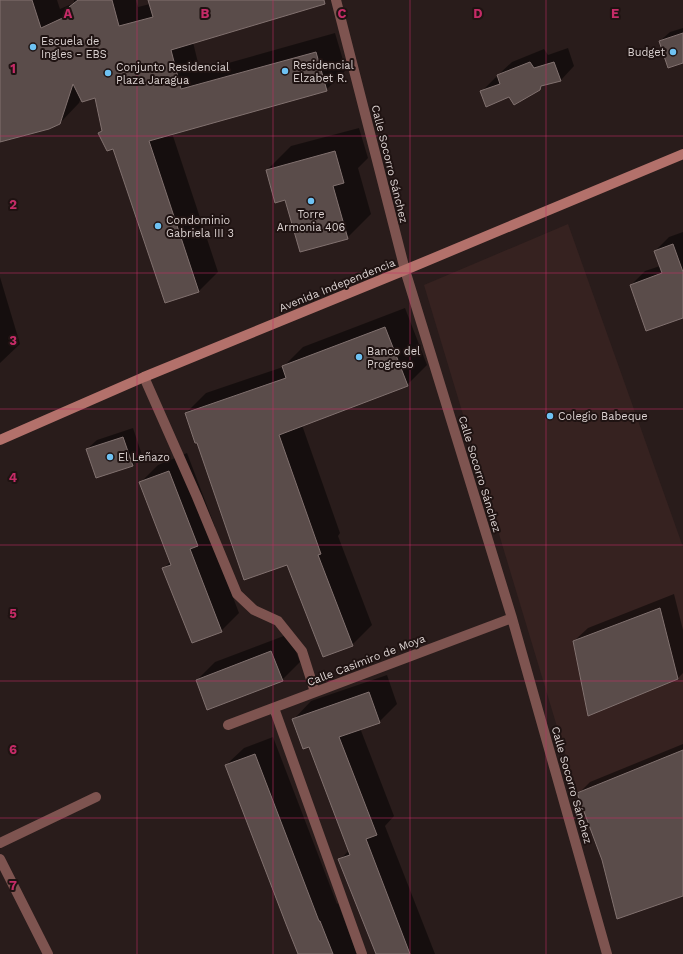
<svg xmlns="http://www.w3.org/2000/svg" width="683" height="954" viewBox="0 0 683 954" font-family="'Work Sans',sans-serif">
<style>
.built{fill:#362220}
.shadow{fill:#0007}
.building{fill:#5a4c4a;stroke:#81716f}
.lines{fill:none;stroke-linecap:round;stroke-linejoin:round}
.minor{stroke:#7e5450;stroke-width:10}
.secondary{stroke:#b3716b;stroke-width:10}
.grid{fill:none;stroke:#c52b67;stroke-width:1;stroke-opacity:0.55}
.poi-dot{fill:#6ec2f3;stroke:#1f1312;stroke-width:1.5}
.labels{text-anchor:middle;stroke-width:4;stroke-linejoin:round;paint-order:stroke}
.poi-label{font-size:11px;fill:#dcd3d2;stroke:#1f1312;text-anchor:start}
.street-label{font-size:11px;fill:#dcd3d2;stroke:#1f1312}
.grid-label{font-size:13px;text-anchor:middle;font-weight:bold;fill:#c52b67;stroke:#1f1312;stroke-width:4;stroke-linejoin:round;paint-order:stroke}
</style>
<rect width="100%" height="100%" fill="#291c1b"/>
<path class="built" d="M568 224 683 547V750L577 793 424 285Z"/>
<path class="shadow" d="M0 0H57L60 9 74 3V0H136L138 7 150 4 149 0H320L193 42 200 71 335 33 346 70 326 90 172 133 218 272 199 291 165 302 114 148 99 133 103 129 96 97 81 98 79 103 60 123 0 141Z
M683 28V62L660 41 670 32Z
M568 48 574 66 561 80 544 84 539 90 510 96 481 92 495 78 498 76V75L512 62 544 49 548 55Z
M359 128 368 158 358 168 371 214 347 238 286 199 267 170 291 146Z
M683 232V317L631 285 645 271 660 266 655 251 669 237Z
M0 277 20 344 0 363Z
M405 308 427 365 407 385 302 425 340 533 338 536 372 625 352 645 288 564 197 442 186 413 206 393 283 367 303 347Z
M133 428 142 455 133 465 96 477 87 449 97 440Z
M187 453 215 527 209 534 239 613 221 631 164 568 170 562 140 483 158 465Z
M674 594 683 630V673L678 678 574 641 588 628Z
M289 634 300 662 282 680H197L215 662Z
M387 675 397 704 379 722 360 728 394 816 385 826 435 954H377L340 860 349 850 309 746 294 719 311 701Z
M273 737 337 904 338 903 357 954H299L226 765 244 748Z
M683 744V895L603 860 578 794 590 782Z"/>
<path class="building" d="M0 0H32L41 28 69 15V7L78 0H112L119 26 153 17 148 0H324L325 4 171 50 181 89 316 52 327 91 149 141 199 292 165 303 113 149 107 151 98 133 102 131 95 98 82 102 73 84 60 124 49 129 0 142Z
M683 33V63L668 68 659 41Z
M530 62 534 68 554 62 561 81 541 86 540 90 514 105 509 97 486 107 480 91 500 84 497 75Z
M335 151 344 183 333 186 348 239 300 252 285 200 275 203 266 170Z
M673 244 683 272V318L646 331 630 285 662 273 654 251Z
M385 327 408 386 279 435 321 554 318 555 353 646 323 657 287 565 244 580 197 443H195L185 413 286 378 282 366Z
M123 437 133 466 96 478 86 449Z
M169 471 198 546 190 549 222 632 192 643 162 568 171 565 139 482Z
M660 608 678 679 588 716 573 641Z
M271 651 283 681 207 710 196 680Z
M369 692 380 723 339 737 377 835 366 839 410 954H376L338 859 350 855 309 747 303 749 292 719Z
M683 750V896L617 919 602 860 577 793Z
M255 754 319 921H320L333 954H298L286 924 225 765Z"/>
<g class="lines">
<path class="minor" d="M336 0 405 270 512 618 607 954
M144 377 197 497 237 594 254 610 278 621 302 651 315 692
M274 708 362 954
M228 725 512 618
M0 843 96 797
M0 859 48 954"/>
<path class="secondary" d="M0 440 144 377 405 270 683 154"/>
</g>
<path class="grid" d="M137 0V954M273 0V954M410 0V954M546 0V954M0 136H683M0 273H683M0 409H683M0 545H683M0 681H683M0 818H683"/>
<g class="poi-dot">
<circle cx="33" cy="47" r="4"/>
<circle cx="673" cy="52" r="4"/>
<circle cx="285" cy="71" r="4"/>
<circle cx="108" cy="73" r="4"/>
<circle cx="311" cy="201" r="4"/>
<circle cx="158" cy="226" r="4"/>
<circle cx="359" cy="357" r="4"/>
<circle cx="550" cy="416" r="4"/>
<circle cx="110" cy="457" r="4"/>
</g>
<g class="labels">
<g class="poi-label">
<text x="41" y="45">Escuela de<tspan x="41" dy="13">Ingles - EBS</tspan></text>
<text x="665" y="56" text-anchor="end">Budget</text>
<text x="293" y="69">Residencial<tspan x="293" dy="13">Elzabet R.</tspan></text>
<text x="116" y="71">Conjunto Residencial<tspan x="116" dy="13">Plaza Jaragua</tspan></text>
<text x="311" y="218" text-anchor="middle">Torre<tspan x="311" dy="13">Armonia 406</tspan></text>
<text x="166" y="224">Condominio<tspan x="166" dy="13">Gabriela III 3</tspan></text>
<text x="367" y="355">Banco del<tspan x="367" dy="13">Progreso</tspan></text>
<text x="558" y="420">Colegio Babeque</text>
<text x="118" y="461">El Leñazo</text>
</g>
<g class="street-label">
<text transform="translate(390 164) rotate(76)" y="4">Calle Socorro Sánchez</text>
<text transform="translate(337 285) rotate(-22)" y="4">Avenida Independencia</text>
<text transform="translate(480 474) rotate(73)" y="4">Calle Socorro Sánchez</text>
<text transform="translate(366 660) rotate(-21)" y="4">Calle Casimiro de Moya</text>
<text transform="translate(572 785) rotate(74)" y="4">Calle Socorro Sánchez</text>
</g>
</g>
<g class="grid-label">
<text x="68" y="18">A</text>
<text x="205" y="18">B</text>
<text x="342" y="18">C</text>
<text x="478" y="18">D</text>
<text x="615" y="18">E</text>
<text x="13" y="73">1</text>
<text x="13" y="209">2</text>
<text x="13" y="345">3</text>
<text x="13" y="482">4</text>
<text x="13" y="618">5</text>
<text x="13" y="754">6</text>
<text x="13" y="890">7</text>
</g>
</svg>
